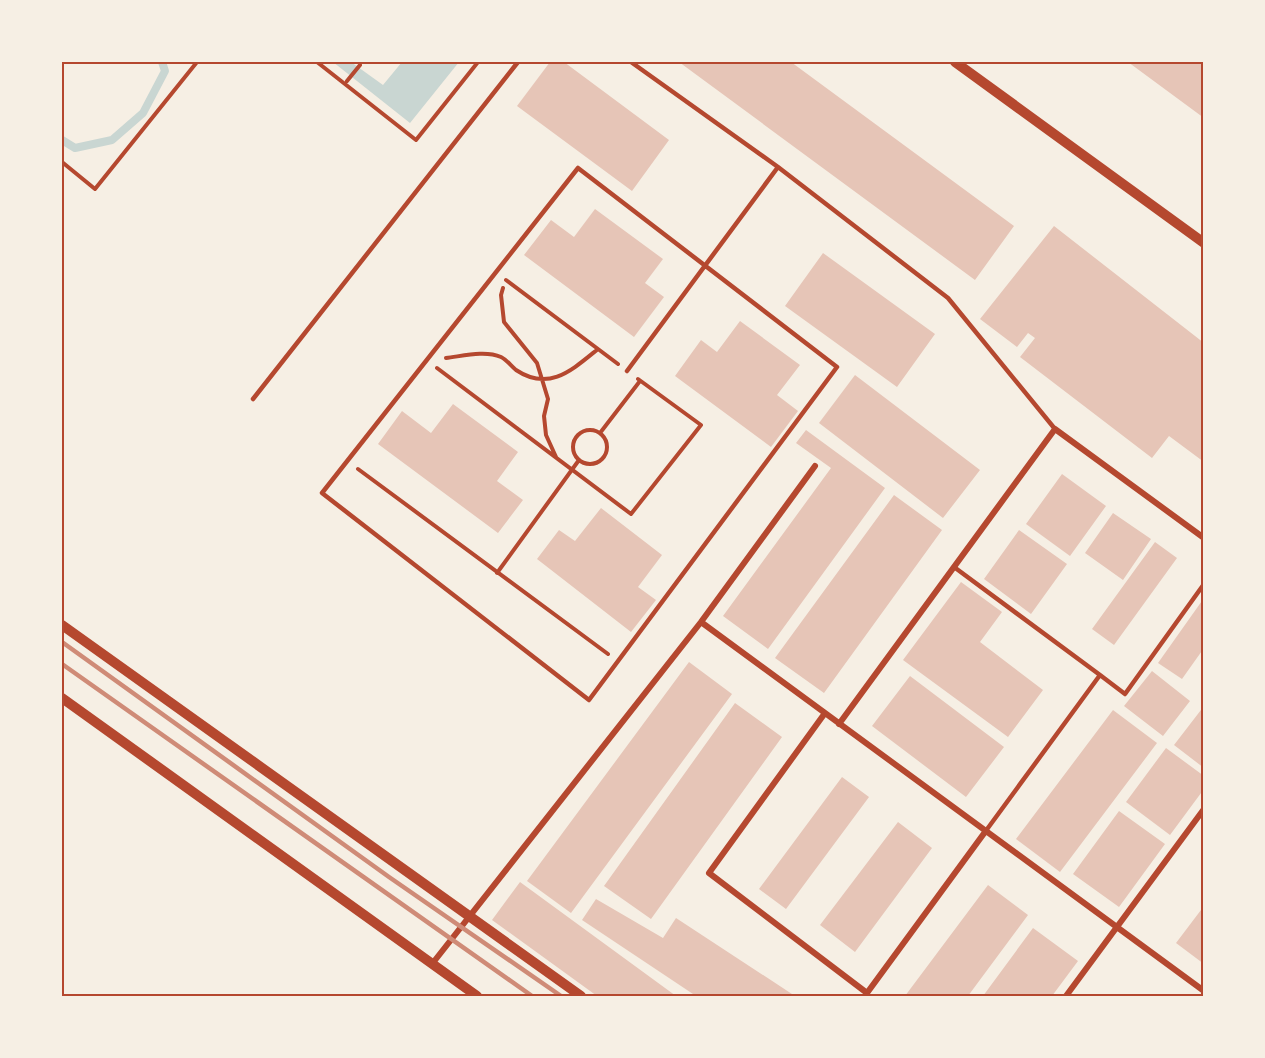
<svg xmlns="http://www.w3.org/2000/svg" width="1265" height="1058" viewBox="0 0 1265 1058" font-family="'Alegreya Sans',sans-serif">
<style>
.water{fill:#c9d6d2}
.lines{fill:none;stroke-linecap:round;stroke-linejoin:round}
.stream{stroke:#c9d6d2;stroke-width:8}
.building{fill:#e6c5b7}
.path{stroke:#b5482f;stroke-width:4}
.service{stroke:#b5482f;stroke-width:4.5}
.minor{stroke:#b5482f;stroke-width:6}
.tertiary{stroke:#b5482f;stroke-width:10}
.rail{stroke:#cf8b77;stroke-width:4.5}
.neatline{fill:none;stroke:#b5482f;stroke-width:2}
</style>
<rect width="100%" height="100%" fill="#f6efe4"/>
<path class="water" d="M333 62H351L383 85 402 62H459L410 123Z"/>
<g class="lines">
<path class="stream" d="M62 140 75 148 112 140 143 113 165 71 162 62"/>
</g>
<path class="building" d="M550 62H564L669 140 632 191 517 106Z
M679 62H791L1014 226 975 280Z
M1128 62H1204V118Z
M595 209 663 259 645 283 664 297 634 337 524 255 551 220 574 237Z
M1054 226 1204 343V462L1169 436 1152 458 1020 357 1035 338 1028 333 1017 347 980 319Z
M823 253 935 334 897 387 785 306Z
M740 321 800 365 777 395 798 411 771 447 675 376 701 340 717 352Z
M855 375 980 470 943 518 819 423Z
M453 404 518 452 497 481 523 500 498 533 378 444 402 411 431 433Z
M806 430 885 488 768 649 723 616 831 468 796 443Z
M1062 474 1106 506 1070 556 1026 524Z
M894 495 942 530 824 693 775 658Z
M601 508 662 555 638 587 656 600 631 632 537 559 559 530 575 541Z
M1113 513 1151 539 1123 580 1085 553Z
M1019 530 1067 564 1031 614 984 579Z
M1155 542 1177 558 1114 645 1092 629Z
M961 582 1002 612 980 642 1043 690 1008 737 903 660Z
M1204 598V648L1182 679 1158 663Z
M689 662 732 694 571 913 527 881Z
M1152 671 1190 701 1163 736 1124 706Z
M910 676 1004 747 966 797 872 726Z
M735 703 782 737 651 919 604 886Z
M1204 706V768L1174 745Z
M1113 710 1157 743 1060 872 1016 839Z
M1166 748 1204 776V789L1170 835 1126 802Z
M842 777 869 797 786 909 759 889Z
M1119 811 1165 844 1119 907 1073 874Z
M898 822 932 848 855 952 820 925Z
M520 882 676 996H597L492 920Z
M988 885 1028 915 968 996H905Z
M596 899 663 938 676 918 795 996H696L582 920Z
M1204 906V964L1176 943Z
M1033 928 1078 961 1052 996H983Z"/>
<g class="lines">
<path class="path" d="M317 62 416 140 478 62
M347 81 360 65
M62 162 95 189 197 62
M506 280 618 364
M503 288 501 295 504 322 537 363 548 399 544 416 546 435 556 457
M446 358C463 356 485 350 501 357 507 360 511 366 516 370 549 392 572 370 598 349
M437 368 631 514 701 425 638 379
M573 447a17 17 0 1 1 34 0a17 17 0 1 1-34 0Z
M600 433 640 381
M358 469 608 654
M497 573 579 460"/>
<path class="service" d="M631 62 778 167 948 298 1055 429
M578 168 837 367 589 700 322 493Z
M627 371 778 167
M253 399 518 62
M954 567 1100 675 985 832
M1100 675 1125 694 1204 584"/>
<path class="minor" d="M701 622 1204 991
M825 713 709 873 867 993 985 832
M839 724 1055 429 1204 538
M432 964 701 622 815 466
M1066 996 1204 809"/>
<path class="tertiary" d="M955 62 1204 243
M62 625 581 996
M62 698 477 996"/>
<path class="rail" d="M62 642 389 877 561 996
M62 664 532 996"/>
</g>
<rect width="1265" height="1058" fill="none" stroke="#f6efe4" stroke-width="126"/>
<rect x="63" y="63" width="1139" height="932" class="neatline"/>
</svg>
